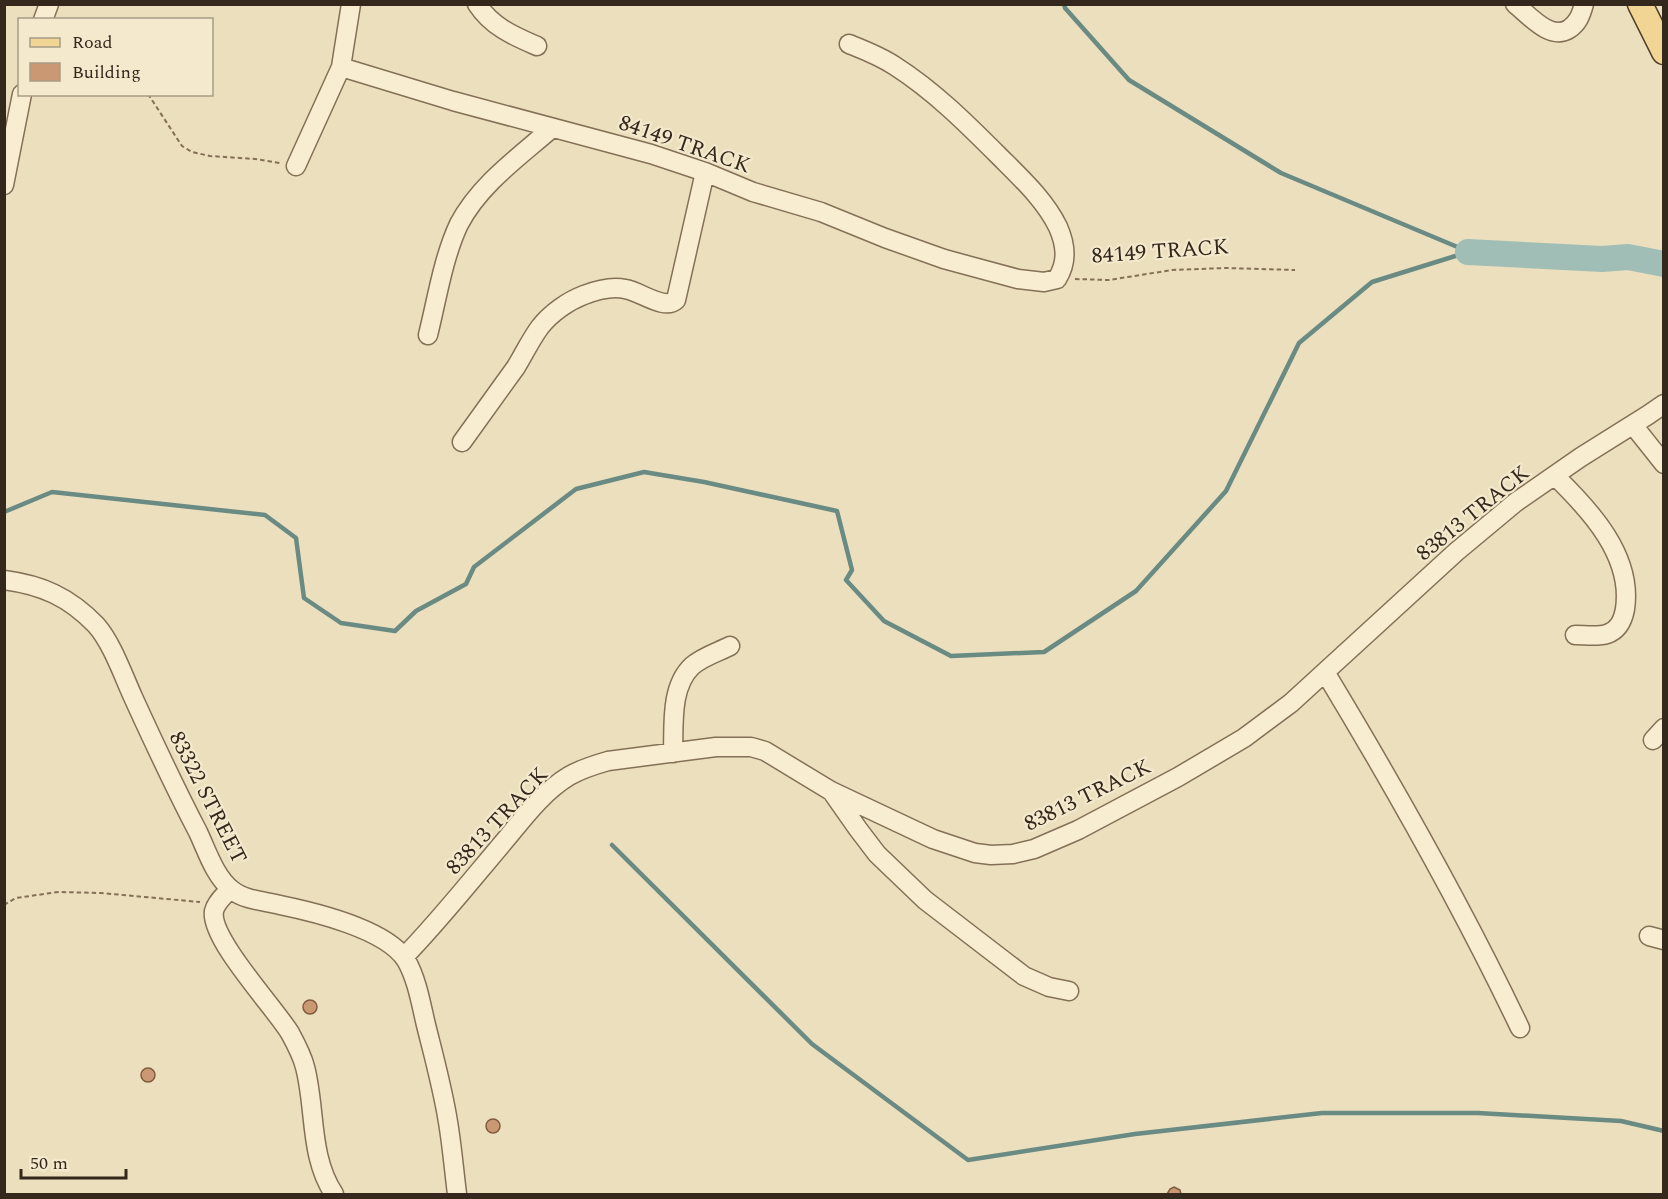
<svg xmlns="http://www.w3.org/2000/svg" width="1668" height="1199" viewBox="0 0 1668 1199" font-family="Spectral,serif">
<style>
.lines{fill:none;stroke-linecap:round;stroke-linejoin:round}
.stream{stroke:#698b83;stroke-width:4.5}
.river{stroke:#a1beb6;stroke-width:26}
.building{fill:#ca9974;stroke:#825a3e;stroke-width:1.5}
.minor-casing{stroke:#847057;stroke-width:21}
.major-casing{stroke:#513e2c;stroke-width:27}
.path{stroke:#847057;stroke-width:2;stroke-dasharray:4.5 3;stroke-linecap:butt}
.minor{stroke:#f8edd1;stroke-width:18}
.major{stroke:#f0d595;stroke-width:24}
.labels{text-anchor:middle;stroke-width:4.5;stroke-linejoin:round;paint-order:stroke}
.street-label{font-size:22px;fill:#34281c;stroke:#f4e9cd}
</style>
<rect width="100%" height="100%" fill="#ecdfbe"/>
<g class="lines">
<path class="stream" d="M1064 4 1065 8 1129 80 1281 173 1467 251
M4 512 52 492 265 515 296 538 304 598 341 623 395 631 416 611 466 584 474 567 576 489 644 472 704 482 837 511 852 570 846 580 884 621 951 656 1044 652 1136 591 1226 491 1299 343 1372 282 1468 252
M612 845 812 1044 968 1160 1135 1134 1322 1113H1478L1621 1121 1664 1131"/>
<path class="river" d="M1468 252 1602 259 1628 257 1664 264"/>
</g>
<path class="building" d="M303 1007a7 7 0 1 1 14 0a7 7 0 1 1-14 0Z
M141 1075a7 7 0 1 1 14 0a7 7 0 1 1-14 0Z
M486 1126a7 7 0 1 1 14 0a7 7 0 1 1-14 0Z
M1174 1187 1180 1190 1181 1194H1167L1170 1189Z"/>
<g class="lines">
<g class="minor-casing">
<path id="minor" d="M477 4C492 27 514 36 537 46
M1515 4C1529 15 1550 41 1569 29 1578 23 1581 15 1584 4
M43 20 49 4
M341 67 351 4
M296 166 341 67 453 101 651 154 705 172 753 192 821 212 885 238 944 259 1018 279 1044 282 1057 279C1068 262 1066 245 1058 227 1045 200 1020 177 999 156 966 123 934 91 895 66 880 56 864 50 849 44
M4 185 22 94
M428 335C437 299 443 258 459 224 480 184 519 157 552 128
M1633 425 1664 464
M462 442C480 417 498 392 516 367 524 354 531 339 540 327 551 313 568 301 584 295 597 290 612 286 625 289 640 291 664 311 676 300L705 172
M1555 476C1590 510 1633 556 1625 609 1623 620 1619 630 1607 634 1598 637 1585 635 1575 635
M4 580C42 585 69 597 96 625 112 643 123 675 133 697 154 743 175 788 198 832 207 851 215 877 232 890 244 900 264 901 280 905 314 912 386 929 406 960 417 979 421 1004 426 1025 434 1057 443 1090 448 1122 452 1146 454 1170 457 1194
M1325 672C1395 788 1462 906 1520 1028
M1653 740 1664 728
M673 753C674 725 670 687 692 666 702 657 718 652 730 646
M832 792 858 829 877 854 925 900 1024 976 1049 987 1069 991
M230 889C225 895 216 902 214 911 209 938 275 1008 290 1033 296 1044 302 1055 305 1067 316 1109 309 1156 334 1194
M1649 936 1664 940
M404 957C440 920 473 878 507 838 525 816 544 791 569 776 581 769 594 765 608 761L716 747H751L765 751 831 791 933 839 975 853 991 855 1013 854 1034 849 1078 830 1178 777 1244 738 1291 703 1456 552 1516 502 1581 457 1648 415 1664 404"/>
</g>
<g class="major-casing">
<path id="major" d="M1640 4 1664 52"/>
</g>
<path class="path" d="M148 94 182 146 192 152 210 156 255 159 280 163
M1075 279 1109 280 1172 270 1226 268 1295 270
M4 905 16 898 58 892 101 893 200 902"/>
<use href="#minor" class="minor"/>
<use href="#major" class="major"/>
</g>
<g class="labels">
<g class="street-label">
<text transform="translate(685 143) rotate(19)" y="8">84149 TRACK</text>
<text transform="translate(1160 250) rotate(-4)" y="8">84149 TRACK</text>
<text transform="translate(1472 512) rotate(-39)" y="8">83813 TRACK</text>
<text transform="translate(1087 794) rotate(-26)" y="8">83813 TRACK</text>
<text transform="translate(209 797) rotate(63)" y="8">83322 STREET</text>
<text transform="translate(496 820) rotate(-47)" y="8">83813 TRACK</text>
</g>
</g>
<rect width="1668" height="1199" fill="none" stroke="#34281c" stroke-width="12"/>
<rect x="18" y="18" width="195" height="78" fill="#f4e9cd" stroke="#a79c86" stroke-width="1.5"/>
<rect x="30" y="38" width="30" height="9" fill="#f0d595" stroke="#a79c86" stroke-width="1.5"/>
<text x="72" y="48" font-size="18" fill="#34281c">Road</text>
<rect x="30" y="63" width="30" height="18" fill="#ca9974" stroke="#a79c86" stroke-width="1.5"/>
<text x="72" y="78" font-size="18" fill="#34281c">Building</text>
<path d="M21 1169v9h105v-9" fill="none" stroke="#34281c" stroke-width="3"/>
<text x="30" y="1169" font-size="18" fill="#34281c" stroke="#f4e9cd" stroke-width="4.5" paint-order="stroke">50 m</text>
</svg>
